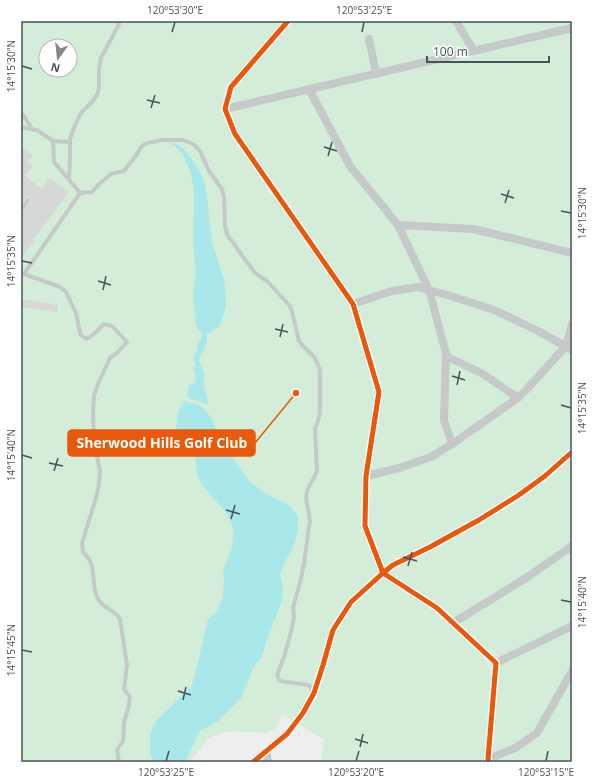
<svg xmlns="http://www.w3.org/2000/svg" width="593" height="783" viewBox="0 0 593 783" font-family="'Open Sans',sans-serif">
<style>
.green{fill:#d3edd9;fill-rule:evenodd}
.water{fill:#a8e7ea}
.building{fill:#d6d7d7}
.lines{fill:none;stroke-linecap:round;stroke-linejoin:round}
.lane{stroke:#c6c9ca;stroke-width:4}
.street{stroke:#c6c9ca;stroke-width:8}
.cycleway-casing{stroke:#fff;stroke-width:8}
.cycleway{stroke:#e8590c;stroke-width:5}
.ticks{fill:none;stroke:#46535a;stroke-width:1.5}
.leader{fill:none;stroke:#e8590c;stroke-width:1.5}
.callout-dot{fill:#e8590c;stroke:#fff;stroke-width:1.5}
.callout{fill:#e8590c;stroke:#e8590c;stroke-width:1.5}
.callout-label{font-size:14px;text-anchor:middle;font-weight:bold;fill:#fff}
.neatline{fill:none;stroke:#46535a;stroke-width:1.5}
.ticks-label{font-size:10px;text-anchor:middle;fill:#46535a}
</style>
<rect width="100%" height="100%" fill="#efeeee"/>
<path class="green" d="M21 21H572V762H321L324 740 283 715 276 728 267 733 229 731 216 735 208 739 190 762H21ZM46 46H70V70H46Z"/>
<path class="water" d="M167 142 177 144 187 152 199 170 204 181 207 197 212 242 225 283 226 307 220 325 212 332 206 334 207 339 206 346 201 354 199 361 204 373V384L207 397 208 404 190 399 187 395 189 385 194 384 196 376 193 371V367H196L194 358 197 350 198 344 202 336V333L198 330 196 324 193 297 196 270 193 244 194 207V188L190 171 183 155 177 148Z
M185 401 201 406 211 417 221 439 237 464 249 481 268 495 289 505 298 516V531L294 546 284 563 280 575 283 588 282 601 266 642 262 656 253 668 241 698 218 721 199 732 185 762H153L150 753V734L155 722 191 687 195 675 208 619 217 611 222 600 224 583 223 571 232 548 234 530 228 515 203 486 197 475 195 454 189 444 176 429 178 411Z"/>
<path class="building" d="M21 146 33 155 27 162 33 166 25 176 42 189 50 178 69 192 33 240 34 241 21 258V213L24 212 31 200 30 197H27L21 204Z
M21 299 58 305 57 312 21 307Z"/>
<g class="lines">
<path class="lane" d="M21 112 33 130
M21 127 37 130 53 141 54 162 80 193 24 274 21 273
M53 141 70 142
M69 180 70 158V139L75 125 81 113 92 102 97 95 99 88V70L101 58 119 24V21
M80 193 92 192 99 184 111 174 124 171 137 154 141 147 147 143 162 140H183L193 144 200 151 209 171 222 189 224 197 225 227 228 236 255 273 267 281 290 306 292 312 299 341 303 346 315 358 320 370V413L318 421 315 429 317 470 314 478 309 486 307 492 306 498 310 521 309 527 304 564 300 583 293 607 294 616 292 628 284 657 277 675 280 681 309 685 314 693
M21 210 28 200
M24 274 60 287 66 292 76 313 80 333 82 336 87 339 95 333 104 324 112 326 127 342 117 353 110 358 98 384 94 396 93 412 94 442 100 471 99 484 96 498 82 543 83 552 89 559 92 566 95 591 98 599 103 605 116 614 120 619 127 665 124 689 130 697 128 709 124 722 123 741 117 750 119 762"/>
<path class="street" d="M288 21 231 87 225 109 235 134 353 304 379 392 366 476 365 526 383 573 437 608 496 663 488 759 489 762
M456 21 474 51
M369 39 376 73
M309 89 350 166 398 225 429 290 446 353 444 420 452 444
M225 109 572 28
M398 225 473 229 572 253
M353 304 392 291 418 287 451 296 494 310 538 331 572 350
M446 356 483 374 518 398
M366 476 399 468 431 457 452 444 518 398 526 390 566 346 572 324
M453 623 526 578 572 546
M496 663 572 626
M266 751 268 762
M488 759 515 748 537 733 572 671
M253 762 287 734 303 713 314 693 323 665 333 630 351 602 383 573 393 565 430 547 479 520 519 495 545 476 572 452"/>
<g class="cycleway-casing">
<path id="cycleway" d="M288 21 231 87 225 109 235 134 353 304 379 392 366 476 365 526 383 573 437 608 496 663 488 759 489 762
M253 762 287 734 303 713 314 693 323 665 333 630 351 602 383 573 393 565 430 547 479 520 519 495 545 476 572 452"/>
</g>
<use href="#cycleway" class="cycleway"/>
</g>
<path class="ticks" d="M172 32 175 22M362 32 364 22M22 66 32 69M147 100 160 103M151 108 155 95M324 147 337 151M328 156 332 142M501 194 514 198M505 203 509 190M561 211 571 213M22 261 32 263M98 281 111 285M103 290 106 276M275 329 288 332M280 337 283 324M452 376 465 380M457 385 460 371M561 405 571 408M22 455 32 458M49 463 63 466M54 471 58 458M226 510 240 514M231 519 235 505M403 557 417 561M408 566 412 552M561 600 571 602M22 650 32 652M178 691 191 695M183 700 186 687M355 739 368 743M360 747 363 734M166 761 169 751M356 761 359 751M546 761 548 751"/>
<path class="leader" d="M296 393L255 443"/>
<circle class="callout-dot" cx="296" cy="393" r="4"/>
<rect class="callout" x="68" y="430" width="187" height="26" rx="4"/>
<g class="callout-label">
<text x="162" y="448">Sherwood Hills Golf Club</text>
</g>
<rect width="593" height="783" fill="none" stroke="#ffffff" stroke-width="44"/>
<g transform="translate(58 58) rotate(195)"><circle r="19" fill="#ffffff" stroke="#b5babd"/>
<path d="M0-3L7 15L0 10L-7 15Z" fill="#81898e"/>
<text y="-6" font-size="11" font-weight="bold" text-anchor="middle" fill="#46535a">N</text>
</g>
<path d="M427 56v6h122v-6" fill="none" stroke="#46535a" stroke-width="2"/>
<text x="433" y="56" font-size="12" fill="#46535a" stroke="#ffffff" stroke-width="3" paint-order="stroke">100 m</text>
<rect x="22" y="22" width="549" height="739" class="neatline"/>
<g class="ticks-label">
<text x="175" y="14">120°53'30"E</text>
<text x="364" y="14">120°53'25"E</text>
<text transform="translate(11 66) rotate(-90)" y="4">14°15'30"N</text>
<text transform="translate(582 213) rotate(-90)" y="4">14°15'30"N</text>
<text transform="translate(11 261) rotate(-90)" y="4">14°15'35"N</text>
<text transform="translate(582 408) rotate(-90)" y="4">14°15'35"N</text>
<text transform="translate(11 455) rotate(-90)" y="4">14°15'40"N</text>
<text transform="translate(582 602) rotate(-90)" y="4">14°15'40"N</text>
<text transform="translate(11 650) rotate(-90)" y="4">14°15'45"N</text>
<text x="166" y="776">120°53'25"E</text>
<text x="356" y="776">120°53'20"E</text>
<text x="546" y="776">120°53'15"E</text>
</g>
</svg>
